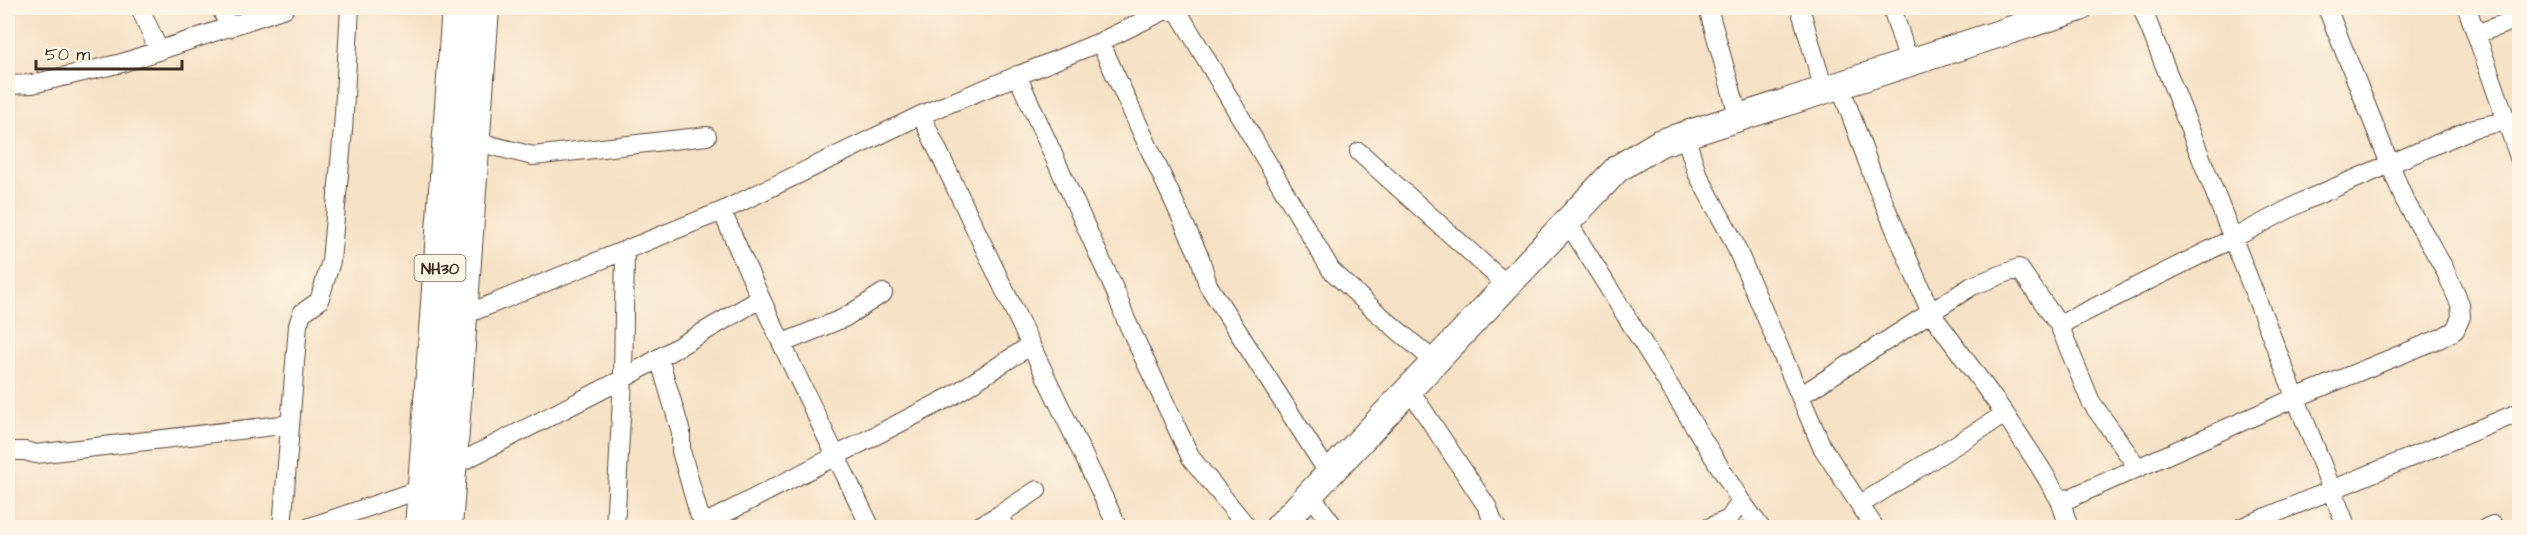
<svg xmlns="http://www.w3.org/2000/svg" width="2527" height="535" viewBox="0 0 2527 535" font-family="'Architects Daughter',sans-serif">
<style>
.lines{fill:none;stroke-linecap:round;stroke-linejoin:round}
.minor-casing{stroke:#574537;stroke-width:20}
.secondary-casing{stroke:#574537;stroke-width:29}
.trunk-casing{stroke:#574537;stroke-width:34}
.minor{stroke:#fff;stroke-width:18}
.secondary{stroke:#fff;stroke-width:27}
.trunk{stroke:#fff;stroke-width:32}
.labels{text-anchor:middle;stroke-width:4.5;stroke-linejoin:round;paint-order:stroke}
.shield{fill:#fcf5e5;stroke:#75675a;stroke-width:1.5}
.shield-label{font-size:16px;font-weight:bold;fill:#3b2a1e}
</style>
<rect width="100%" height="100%" fill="#fcf5e5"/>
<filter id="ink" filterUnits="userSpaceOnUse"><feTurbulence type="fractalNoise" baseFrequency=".0167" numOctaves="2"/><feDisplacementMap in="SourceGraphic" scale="12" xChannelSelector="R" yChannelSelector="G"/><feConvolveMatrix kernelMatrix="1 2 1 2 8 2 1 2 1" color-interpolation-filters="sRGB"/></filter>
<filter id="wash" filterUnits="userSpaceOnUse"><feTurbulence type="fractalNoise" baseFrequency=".008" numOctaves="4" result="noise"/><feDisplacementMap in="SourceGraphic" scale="24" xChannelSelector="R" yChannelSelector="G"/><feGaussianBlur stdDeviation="1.35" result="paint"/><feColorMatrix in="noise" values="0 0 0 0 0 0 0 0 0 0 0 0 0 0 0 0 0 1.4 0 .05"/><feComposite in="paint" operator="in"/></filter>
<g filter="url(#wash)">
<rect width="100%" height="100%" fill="#f5e1c5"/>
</g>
<g filter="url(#ink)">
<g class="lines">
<g class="minor-casing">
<path id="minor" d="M140 8 159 51
M221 8 229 28
M1708 8 1739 118
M1800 8 1824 90
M1892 8 1909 62
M2142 8 2347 528
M2467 8 2520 160
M1166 11H1176L1180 15 1331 270 1374 310 1435 362
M2476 34 2520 18
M1100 42 1200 258 1208 285 1329 474
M1017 75 1116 293 1126 320 1191 458 1248 528
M8 85 32 84 122 63 285 8
M1840 85 1875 182 1931 313 2005 414 2040 467 2061 502 2069 528
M921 115 1118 528
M1685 135 1697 173 1732 238 1822 447 1875 528
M474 141 533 156 707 136
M1359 152 1507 285
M722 211C768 319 820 423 871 528
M1567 221 1741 501 1761 528
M462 316 722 211 921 115 1100 42 1170 8
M2059 325 2232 239 2306 200 2474 128 2506 121
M783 343 844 318 883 293
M659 358 681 432V451L699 514 711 528
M1409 389 1488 508 1492 520 1497 528
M1800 396 1972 286 2019 268 2059 325 2091 402 2138 468
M8 451H25L36 454 290 424
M451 467 623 379 760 299
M1310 494 1335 528
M2061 502 2295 398 2441 338 2455 330 2461 317 2460 304 2444 268 2404 199 2327 8
M1861 504 2005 414
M999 515 1037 490
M706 523 952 396 1031 345
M282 528 298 325 302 313 319 301 331 261 343 130 350 8
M307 528 424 488
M615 528 623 379 625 250
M976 528 999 515 1005 528
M1708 528 1729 519 1741 501
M2240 528 2520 412
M2486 528 2493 525"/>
</g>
<g class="secondary-casing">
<path id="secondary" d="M1278 528 1617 169 1660 143 2079 8"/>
</g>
<g class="trunk-casing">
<path id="trunk" d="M421 528 458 8
M446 528 483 8"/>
</g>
<use href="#minor" class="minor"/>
<use href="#secondary" class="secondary"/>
<use href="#trunk" class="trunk"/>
</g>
</g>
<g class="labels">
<rect class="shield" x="414.5" y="255" width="51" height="26" rx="4.5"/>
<g class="shield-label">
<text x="440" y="274">NH30</text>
</g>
</g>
<rect width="2527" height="535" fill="none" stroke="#fcf5e5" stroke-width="30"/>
<path d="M36 60v9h146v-9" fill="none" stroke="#3b2a1e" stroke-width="3"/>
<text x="45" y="60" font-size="18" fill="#3b2a1e" stroke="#fcf5e5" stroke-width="4.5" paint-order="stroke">50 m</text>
</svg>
